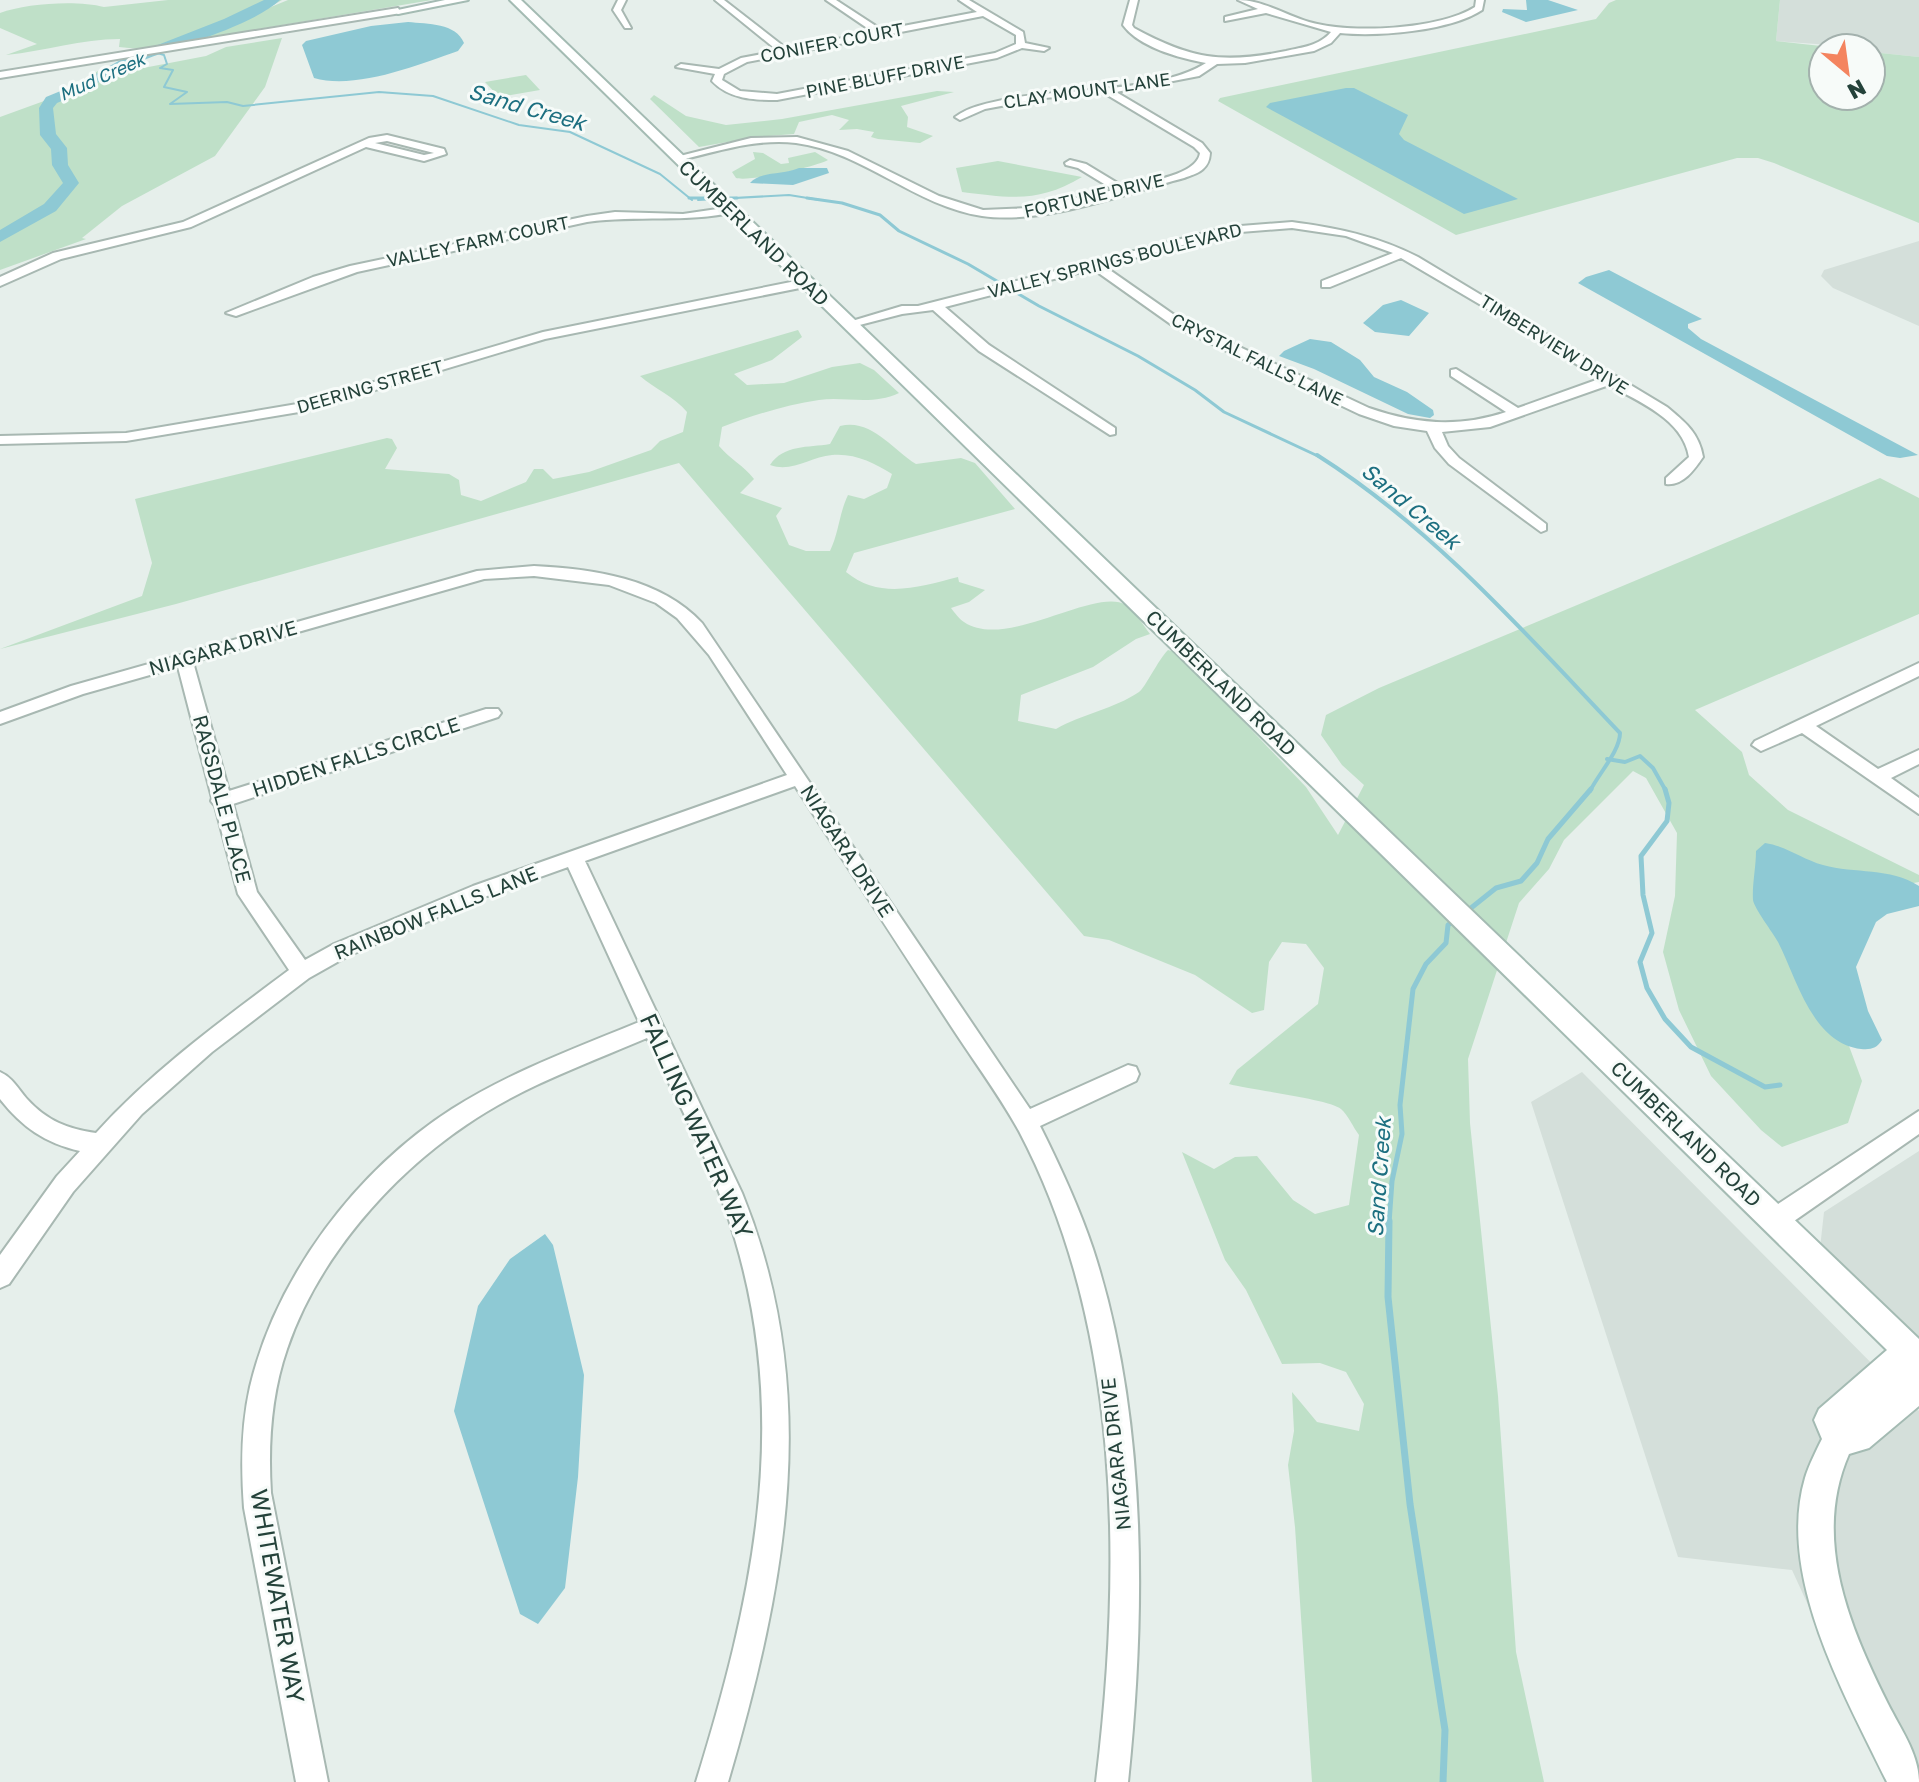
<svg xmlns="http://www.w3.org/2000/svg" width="1919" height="1782" viewBox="0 0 1919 1782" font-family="'Golos Text',sans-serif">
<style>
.built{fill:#d4dfda}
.green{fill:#bfe0c8}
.water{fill:#8ec9d4}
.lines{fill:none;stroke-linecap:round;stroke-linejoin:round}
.stream-far4{stroke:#8ec9d4;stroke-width:2}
.stream-far3{stroke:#8ec9d4;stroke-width:3}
.stream-far2{stroke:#8ec9d4;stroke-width:4}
.stream-far1{stroke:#8ec9d4;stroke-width:5}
.stream{stroke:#8ec9d4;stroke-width:7}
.river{fill:#8ec9d4;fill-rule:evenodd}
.street-casing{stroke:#a8b8b2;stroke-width:4}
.secondary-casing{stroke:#a4bbb3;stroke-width:4}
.street{fill:#fff;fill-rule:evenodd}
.secondary{fill:#fff;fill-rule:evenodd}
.labels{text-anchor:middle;stroke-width:6;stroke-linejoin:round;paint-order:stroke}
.far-street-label{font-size:18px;fill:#24423a;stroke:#f7fbf9}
.far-water-label{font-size:18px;font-style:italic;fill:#1c6f80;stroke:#f7fbf9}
.street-label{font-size:20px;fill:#24423a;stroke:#f7fbf9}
.water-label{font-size:22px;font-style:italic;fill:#1c6f80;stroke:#f7fbf9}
.near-street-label{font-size:24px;fill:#24423a;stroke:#f7fbf9}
</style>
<rect width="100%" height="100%" fill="#e6efeb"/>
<path class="built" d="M1780 0H1919V57L1871 52V48L1776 41Z
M1919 241V326L1833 288 1821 276 1824 270Z
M1582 1072 1919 1411V1782H1889L1792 1570 1678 1557 1531 1102Z
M1919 1151V1342L1820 1248 1824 1212Z"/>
<path class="green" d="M168 0H282L266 9 288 0H432L139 49 119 47 120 39C81 39 46 51 6 55L37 44 0 28V13C26 3 78 0 104 7Z
M1616 0H1780L1776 41 1839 48H1823V96H1871V52L1919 57V223L1774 163 1758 158H1737L1456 235 1218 101 1220 98 1596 19 1609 3Z
M282 38 265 87 215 156 122 206 82 238 86 239 0 270V117L44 101 100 70 138 69 206 56 226 47Z
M526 75 540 90 499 97 485 82Z
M937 91 954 92 901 106 908 117 907 127 933 136 920 143 878 139 871 137 874 132 857 129 839 130 849 120 832 115 799 122 794 134 756 137 699 147 650 99 654 95 686 116 726 125 782 119Z
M753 152 763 153 781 164 789 163 788 158 815 152 828 160C815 167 749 182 736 178L732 172 755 159Z
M998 161 1082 177C1039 203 1010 198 962 192L956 168Z
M798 330 802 337 772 360 734 374 747 385 784 383 832 367 860 363 874 370 899 393C872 406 844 396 819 400 785 405 754 415 722 427L719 446C730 459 743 465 754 479L740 493 782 508 776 516 789 545 806 551H830C839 532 839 514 848 495L864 499 887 488 892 474C874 463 855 453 832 455 810 457 792 473 770 465 784 444 808 448 830 444L840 426C871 418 892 449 916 464L961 458 975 463 1015 509 854 553 846 572C880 600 919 587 958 577L959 582 985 590 969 602 951 608C955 613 959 619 964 622 1006 651 1095 586 1126 605 1135 611 1143 625 1150 634L1136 639 1093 667 1021 695 1018 721 1056 729C1082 714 1114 709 1139 692 1145 688 1158 660 1168 650L1178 653 1306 787 1338 835 1364 785 1342 765 1321 735 1326 715 1379 688 1880 478 1919 498V614L1695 710 1742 752 1749 775 1788 810 1919 875V882L1881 889 1836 1011 1862 1081 1848 1123 1782 1147 1761 1130 1711 1076 1679 1010 1663 952 1675 896 1677 833 1646 778 1633 771 1564 840 1549 869 1519 903 1468 1059 1470 1123 1498 1396 1516 1652 1544 1782H1312L1295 1527 1288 1465 1294 1431 1292 1392 1317 1422 1359 1431 1364 1404 1346 1372 1320 1363 1282 1364 1246 1290 1225 1260 1182 1152 1214 1169 1235 1157 1257 1156 1293 1200 1315 1214 1349 1205 1359 1135C1353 1127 1348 1115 1341 1109 1329 1099 1251 1090 1229 1084L1237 1070 1318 1004 1324 968 1306 944 1282 942 1269 962 1264 1010 1252 1013 1195 975 1109 940 1084 936 679 463 176 604 0 649 142 596 152 563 135 499 387 438 392 439 397 448 385 469 449 474 459 480 461 495 481 501 526 482 534 469H543L553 479 589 472 651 450 660 441 683 432 687 412C675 397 655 389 640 376Z"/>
<path class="water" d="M1526 0H1548L1578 10 1526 22 1502 12 1503 9 1527 10Z
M408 22C428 24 456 23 464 43L458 51C418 65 356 90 314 78L302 45 306 41 371 26Z
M1346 88H1354L1408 115 1399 134 1404 140 1518 199 1464 214 1266 107 1270 103Z
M799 168H827L829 173 793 185 750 183C760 171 784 175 799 168Z
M1609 270 1702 319 1688 324V328L1701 339 1918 455 1900 458 1887 456 1578 283 1586 277Z
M1401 300 1429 313 1409 336 1375 332 1363 323 1383 305Z
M1310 339 1331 342 1360 360 1374 377 1407 392 1433 410 1434 415 1430 418 1408 414 1314 369 1279 356 1284 351Z
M1765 843C1786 846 1802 859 1823 865 1855 874 1890 867 1919 886V906L1887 914 1876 922 1856 967 1868 1011 1882 1040C1877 1048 1871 1050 1861 1049 1812 1043 1797 979 1778 942 1773 933 1754 908 1753 900 1752 885 1756 867 1756 851Z
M545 1234 553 1245 584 1375 578 1477 565 1588 538 1624 520 1614 454 1411 478 1306 510 1259Z"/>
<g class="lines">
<path class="stream-far4" d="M154 52 164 55 167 64 160 68 173 70 164 87 187 92 170 104 227 102 243 106 379 92 433 96 519 125 570 132 660 174 692 200
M698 200 789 195 820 200"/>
<path class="stream-far3" d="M689 198H737
M807 198 842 203 880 215 899 231 968 264 1039 306 1138 356 1195 390 1224 412 1320 457"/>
<path class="stream-far2" d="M1317 455C1434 529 1526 634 1620 733 1620 751 1599 773 1590 791
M1607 759 1625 762 1640 756 1653 768 1666 791"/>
<path class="stream-far1" d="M1665 789 1669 803 1667 821 1641 856 1643 895 1652 933 1640 962 1647 988 1665 1019 1691 1047 1765 1087 1780 1085
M1466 912 1496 888 1521 881 1537 863 1548 839 1591 789
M1389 1223 1392 1181 1402 1134 1400 1105 1413 989 1426 964 1446 943 1448 925 1455 920"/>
<path class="stream" d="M1389 1221 1388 1297 1410 1504 1445 1730 1443 1782"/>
<path class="river" d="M264 0H280C251 27 173 47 134 64 107 76 84 92 57 103L53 108 56 134 67 148 68 165 79 183 56 211 0 242V230L44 204 63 183 52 165 51 149 40 135 39 108 46 97 80 83 122 59 224 19Z"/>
<g class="street-casing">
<path id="street" d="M618 0H626L621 10 631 28H625L613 10Z
M715 0H724L787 49 873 32 826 0H836L882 30 977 12 959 0H969L1023 32 1025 43 1049 48 1044 51 1022 48 997 58 777 100C753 100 729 99 712 81L715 74 676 67 681 64 719 69 741 58 778 51ZM983 16 1016 35V44L995 53 777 94 740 91 722 80 724 74 747 62Z
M1130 0H1138L1132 25 1134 28C1191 59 1222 64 1286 51 1303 47 1319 46 1331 32L1266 13 1225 21V17L1258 9 1238 0C1262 0 1286 15 1309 22 1350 34 1438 30 1475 7L1476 0H1484L1482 10C1450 31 1378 37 1340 33L1331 43 1314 51 1245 63 1217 64 1199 76 1116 92 1202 143 1210 153C1209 170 1198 173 1184 178 1124 194 1043 225 982 216 915 206 864 152 796 143 756 138 716 152 677 161L672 158 751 138 797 137 848 151 939 196 983 210 1029 208 1114 190 1078 168 1066 165 1065 163 1070 160 1086 164 1124 187C1144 182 1197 176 1200 153L1194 147 1104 93 1044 98 985 109 960 120 955 117C970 106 989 103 1007 99 1063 88 1159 93 1206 63 1179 58 1139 47 1123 25Z
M398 8 401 13 0 78V72Z
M387 135 444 149 446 154 424 161 366 147 191 227 61 259 0 286V277L53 253 183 222 369 138ZM387 141 434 153 424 155 375 143Z
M731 207 737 210 735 212C686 223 637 215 587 222L357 272 236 316 226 313 313 277 350 266 587 216 615 212 683 214Z
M1292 222C1337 228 1377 236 1418 257L1667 407C1685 422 1699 433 1703 457 1694 470 1683 486 1666 484V478L1689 457C1683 419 1639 402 1609 385L1490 427 1442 432 1448 446 1459 458 1546 524V530L1541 532 1449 464 1435 448 1427 431 1394 426 1359 414 1172 325 1093 269 945 307 989 345 1115 428V434L1110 435 979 351 933 310 902 314 848 328 842 324 902 306H918L1228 227ZM1292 228 1346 236 1393 253 1322 281V287H1330L1401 258 1532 335 1599 379 1518 408 1456 369 1451 370V376L1506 412C1459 428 1415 424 1369 408L1180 319 1104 266 1228 233Z
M806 279 810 280V286L545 339 305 411 126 441 0 444V436L126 433 303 403 543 332Z
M534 566C593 569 660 578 702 623L1030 1109 1128 1065 1136 1067 1139 1074 1136 1081 1040 1126C1060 1166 1079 1207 1093 1249 1147 1414 1146 1611 1128 1782H1096C1122 1569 1122 1326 1019 1131 998 1093 970 1056 947 1020 896 942 845 864 795 786L585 861 742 1193C823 1392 786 1584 728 1782H696C752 1601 791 1426 735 1239 715 1169 678 1103 647 1038 586 1064 521 1087 466 1125 389 1177 317 1260 287 1349 271 1395 268 1444 271 1493L328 1782H296L244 1508C241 1468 241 1427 250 1387 276 1276 357 1170 452 1109 510 1072 576 1048 639 1022L568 867 487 896 348 956 309 978 212 1052 142 1114 73 1192 9 1284 0 1288V1255L57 1176 80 1151C45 1143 22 1127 0 1099V1072C12 1077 19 1090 27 1099 47 1121 68 1129 96 1133 153 1070 221 1021 289 970L238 894 215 806 211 801 212 798 178 667 83 694 0 724V712L71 686 477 571ZM534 576 609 585 656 603 677 618 709 655 787 775 473 886 334 944 305 960 257 892 233 804 498 717 501 713 498 709H486L229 791 193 662 484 579Z
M1919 663V676L1816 726 1878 769 1919 750V764L1891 778 1919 798V814L1802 733 1761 751 1752 745 1755 741Z
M1919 1111V1134L1784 1228 1775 1231 1766 1228 1763 1220 1766 1212Z"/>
</g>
<g class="secondary-casing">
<path id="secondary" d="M445 0H468L398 14 393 11Z
M510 0H521L1919 1339V1406L1869 1448 1849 1454C1812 1538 1849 1626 1888 1704 1900 1728 1919 1754 1919 1782H1887C1846 1697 1776 1576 1805 1478 1809 1465 1816 1451 1822 1439L1814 1420 1819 1409 1887 1350Z"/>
</g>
<use href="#street" class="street"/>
<use href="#secondary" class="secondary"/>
</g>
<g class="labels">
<g class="far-street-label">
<text transform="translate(832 43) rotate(-11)" y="6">CONIFER COURT</text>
<text transform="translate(885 77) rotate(-11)" y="6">PINE BLUFF DRIVE</text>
<text transform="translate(1087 91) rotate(-8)" y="6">CLAY MOUNT LANE</text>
<text transform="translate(1094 196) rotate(-13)" y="6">FORTUNE DRIVE</text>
<text transform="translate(478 242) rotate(-12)" y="6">VALLEY FARM COURT</text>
<text transform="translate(1115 261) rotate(-14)" y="6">VALLEY SPRINGS BOULEVARD</text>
<text transform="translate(1554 345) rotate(32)" y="6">TIMBERVIEW DRIVE</text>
<text transform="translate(1257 360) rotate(26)" y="6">CRYSTAL FALLS LANE</text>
<text transform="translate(370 387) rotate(-16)" y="6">DEERING STREET</text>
</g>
<g class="far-water-label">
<text transform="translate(102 77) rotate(-24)" y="6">Mud Creek</text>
</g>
<g class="street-label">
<text transform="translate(754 233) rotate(44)" y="7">CUMBERLAND ROAD</text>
<text transform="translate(223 648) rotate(-16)" y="7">NIAGARA DRIVE</text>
<text transform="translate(1221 683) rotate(44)" y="7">CUMBERLAND ROAD</text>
<text transform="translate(356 757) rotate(-18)" y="7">HIDDEN FALLS CIRCLE</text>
<text transform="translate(222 799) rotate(75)" y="7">RAGSDALE PLACE</text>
<text transform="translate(847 851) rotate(57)" y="7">NIAGARA DRIVE</text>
<text transform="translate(436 913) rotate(-22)" y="7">RAINBOW FALLS LANE</text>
<text transform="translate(1686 1134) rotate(44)" y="7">CUMBERLAND ROAD</text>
<text transform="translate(1116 1454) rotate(-96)" y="7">NIAGARA DRIVE</text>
</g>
<g class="water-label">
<text transform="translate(527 107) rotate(16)" y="8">Sand Creek</text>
<text transform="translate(1411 506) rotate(40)" y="8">Sand Creek</text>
<text transform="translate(1379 1177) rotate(-86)" y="8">Sand Creek</text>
</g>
<g class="near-street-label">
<text transform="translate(696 1126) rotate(66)" y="8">FALLING WATER WAY</text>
<text transform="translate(277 1596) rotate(80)" y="8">WHITEWATER WAY</text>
</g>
</g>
<g transform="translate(1847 72) rotate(151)"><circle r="38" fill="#f7fbf9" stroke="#a3b1ad" stroke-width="2"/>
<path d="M0-6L14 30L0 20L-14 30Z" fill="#f4845f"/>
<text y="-12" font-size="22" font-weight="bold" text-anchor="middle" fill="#24423a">N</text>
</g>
</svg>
